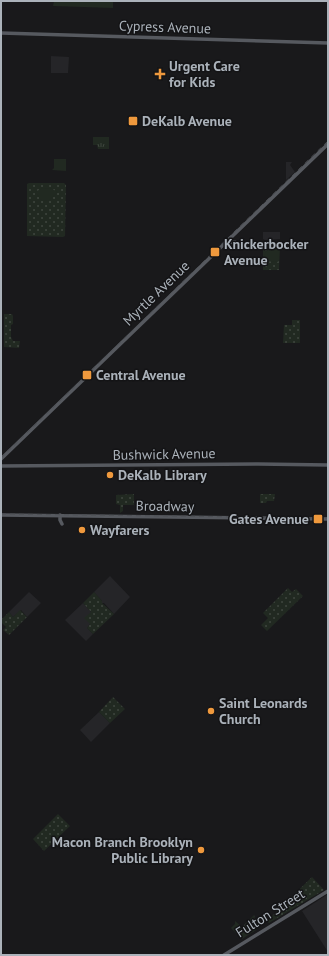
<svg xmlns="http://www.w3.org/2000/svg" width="329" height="956" viewBox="0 0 329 956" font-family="'PT Sans',sans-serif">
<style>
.built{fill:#252528}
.grass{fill:url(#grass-tufts)}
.park{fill:url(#park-dots)}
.pitch{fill:#212921}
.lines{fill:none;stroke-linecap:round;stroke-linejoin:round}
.major{stroke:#56595f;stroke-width:3.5}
.rail{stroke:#4d5055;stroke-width:1;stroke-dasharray:5 4;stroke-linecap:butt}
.poi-dot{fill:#ef993d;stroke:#141416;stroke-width:1.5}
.labels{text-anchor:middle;stroke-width:3;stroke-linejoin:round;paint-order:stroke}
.street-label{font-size:14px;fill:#abb2ba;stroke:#141416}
.poi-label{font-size:14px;font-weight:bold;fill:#abb2ba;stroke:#141416;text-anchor:start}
</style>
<defs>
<pattern id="grass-tufts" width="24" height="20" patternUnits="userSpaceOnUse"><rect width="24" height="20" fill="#212921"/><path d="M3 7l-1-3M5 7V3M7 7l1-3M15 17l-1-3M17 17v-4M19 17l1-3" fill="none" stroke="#3f463f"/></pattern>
<pattern id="park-dots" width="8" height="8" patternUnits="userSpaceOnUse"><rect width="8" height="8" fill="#212921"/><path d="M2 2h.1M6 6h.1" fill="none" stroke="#3f463f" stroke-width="1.8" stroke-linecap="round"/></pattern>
</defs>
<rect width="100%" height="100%" fill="#19191b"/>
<path class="built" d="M51 56 69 57 68 73H51Z
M286 162H292L290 165 295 172 286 180Z
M263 232H280V239L265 240 263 239Z
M110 576 130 597 114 614 104 603H102V601L94 592Z
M29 592 41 603 27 617 21 610 13 617 9 612Z
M83 603 91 612 90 624 87 628 93 634 86 641 65 620Z
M99 712 110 723 91 742 80 730Z
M328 894V952L302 911Z"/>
<path class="grass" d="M93 137H109V149H98L97 145H93Z
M254 915 256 923V930L242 939 241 937 239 936 231 928 235 924V921L242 927Z"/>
<path class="park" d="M29 183H64L66 185 65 236 63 237 27 236V184Z
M263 245 280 246 279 270H263Z
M4 314H12L13 316V324L11 325V337L13 341H20L19 348 4 347Z
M292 320H300V343H283L284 325H292Z
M134 494V505H123V511L120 513V505L116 504V495Z
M260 494H275L274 501H267L266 503H260Z
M288 588 292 592 296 589 303 596 267 631 261 625 268 618 263 613Z
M94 592 102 601V603L114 614 93 634 87 628 90 624 84 618 91 612 83 603Z
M20 610 27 617 9 635 3 630 6 627 1 622V620L9 612 13 617Z
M113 697 125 709 110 723 99 712Z
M58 814 70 826 44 851 33 839Z
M312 877 324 890 269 923 267 921Z"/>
<path class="pitch" d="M54 1H113V8L53 6Z
M54 159H66V171L52 170 54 168Z
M47 188 52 189 58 192 49 200 42 201 35 192 41 189Z
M279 247V261L277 262 264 261C264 250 268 247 279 247Z"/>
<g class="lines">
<path class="major" d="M1 33 328 43
M225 243 235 242
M1 459 328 144
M1 466 258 464 328 465
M1 515 328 519
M60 515V520L62 524
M224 955 328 891"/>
<path class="rail" d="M1 458 328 141
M1 514 328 518"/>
</g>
<g class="poi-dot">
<path d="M158 68h4v4h4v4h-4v4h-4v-4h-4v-4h4z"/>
<rect x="128" y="116" width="10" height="10" rx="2"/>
<rect x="210" y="247" width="10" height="10" rx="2"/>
<rect x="82" y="370" width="10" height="10" rx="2"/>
<circle cx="110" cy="475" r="4"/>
<rect x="313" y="514" width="10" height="10" rx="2"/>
<circle cx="82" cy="530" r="4"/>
<circle cx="211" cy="711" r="4"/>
<circle cx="201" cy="850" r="4"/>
</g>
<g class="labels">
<g class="street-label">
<text transform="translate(165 27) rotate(2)" y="5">Cypress Avenue</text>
<text transform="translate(156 293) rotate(-44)" y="5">Myrtle Avenue</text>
<text transform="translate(164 454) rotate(-1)" y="5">Bushwick Avenue</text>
<text transform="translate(165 506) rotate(1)" y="5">Broadway</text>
<text transform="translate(270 913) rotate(-32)" y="5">Fulton Street</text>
</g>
<g class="poi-label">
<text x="169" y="71">Urgent Care<tspan x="169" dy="16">for Kids</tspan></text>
<text x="142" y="126">DeKalb Avenue</text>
<text x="224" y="249">Knickerbocker<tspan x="224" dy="16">Avenue</tspan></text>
<text x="96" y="380">Central Avenue</text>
<text x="118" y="480">DeKalb Library</text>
<text x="309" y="524" text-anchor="end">Gates Avenue</text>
<text x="90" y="535">Wayfarers</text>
<text x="219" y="708">Saint Leonards<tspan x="219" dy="16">Church</tspan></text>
<text x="193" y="847" text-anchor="end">Macon Branch Brooklyn<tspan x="193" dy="16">Public Library</tspan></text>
</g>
</g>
<rect width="329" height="956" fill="none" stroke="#abb2ba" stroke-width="4"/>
</svg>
